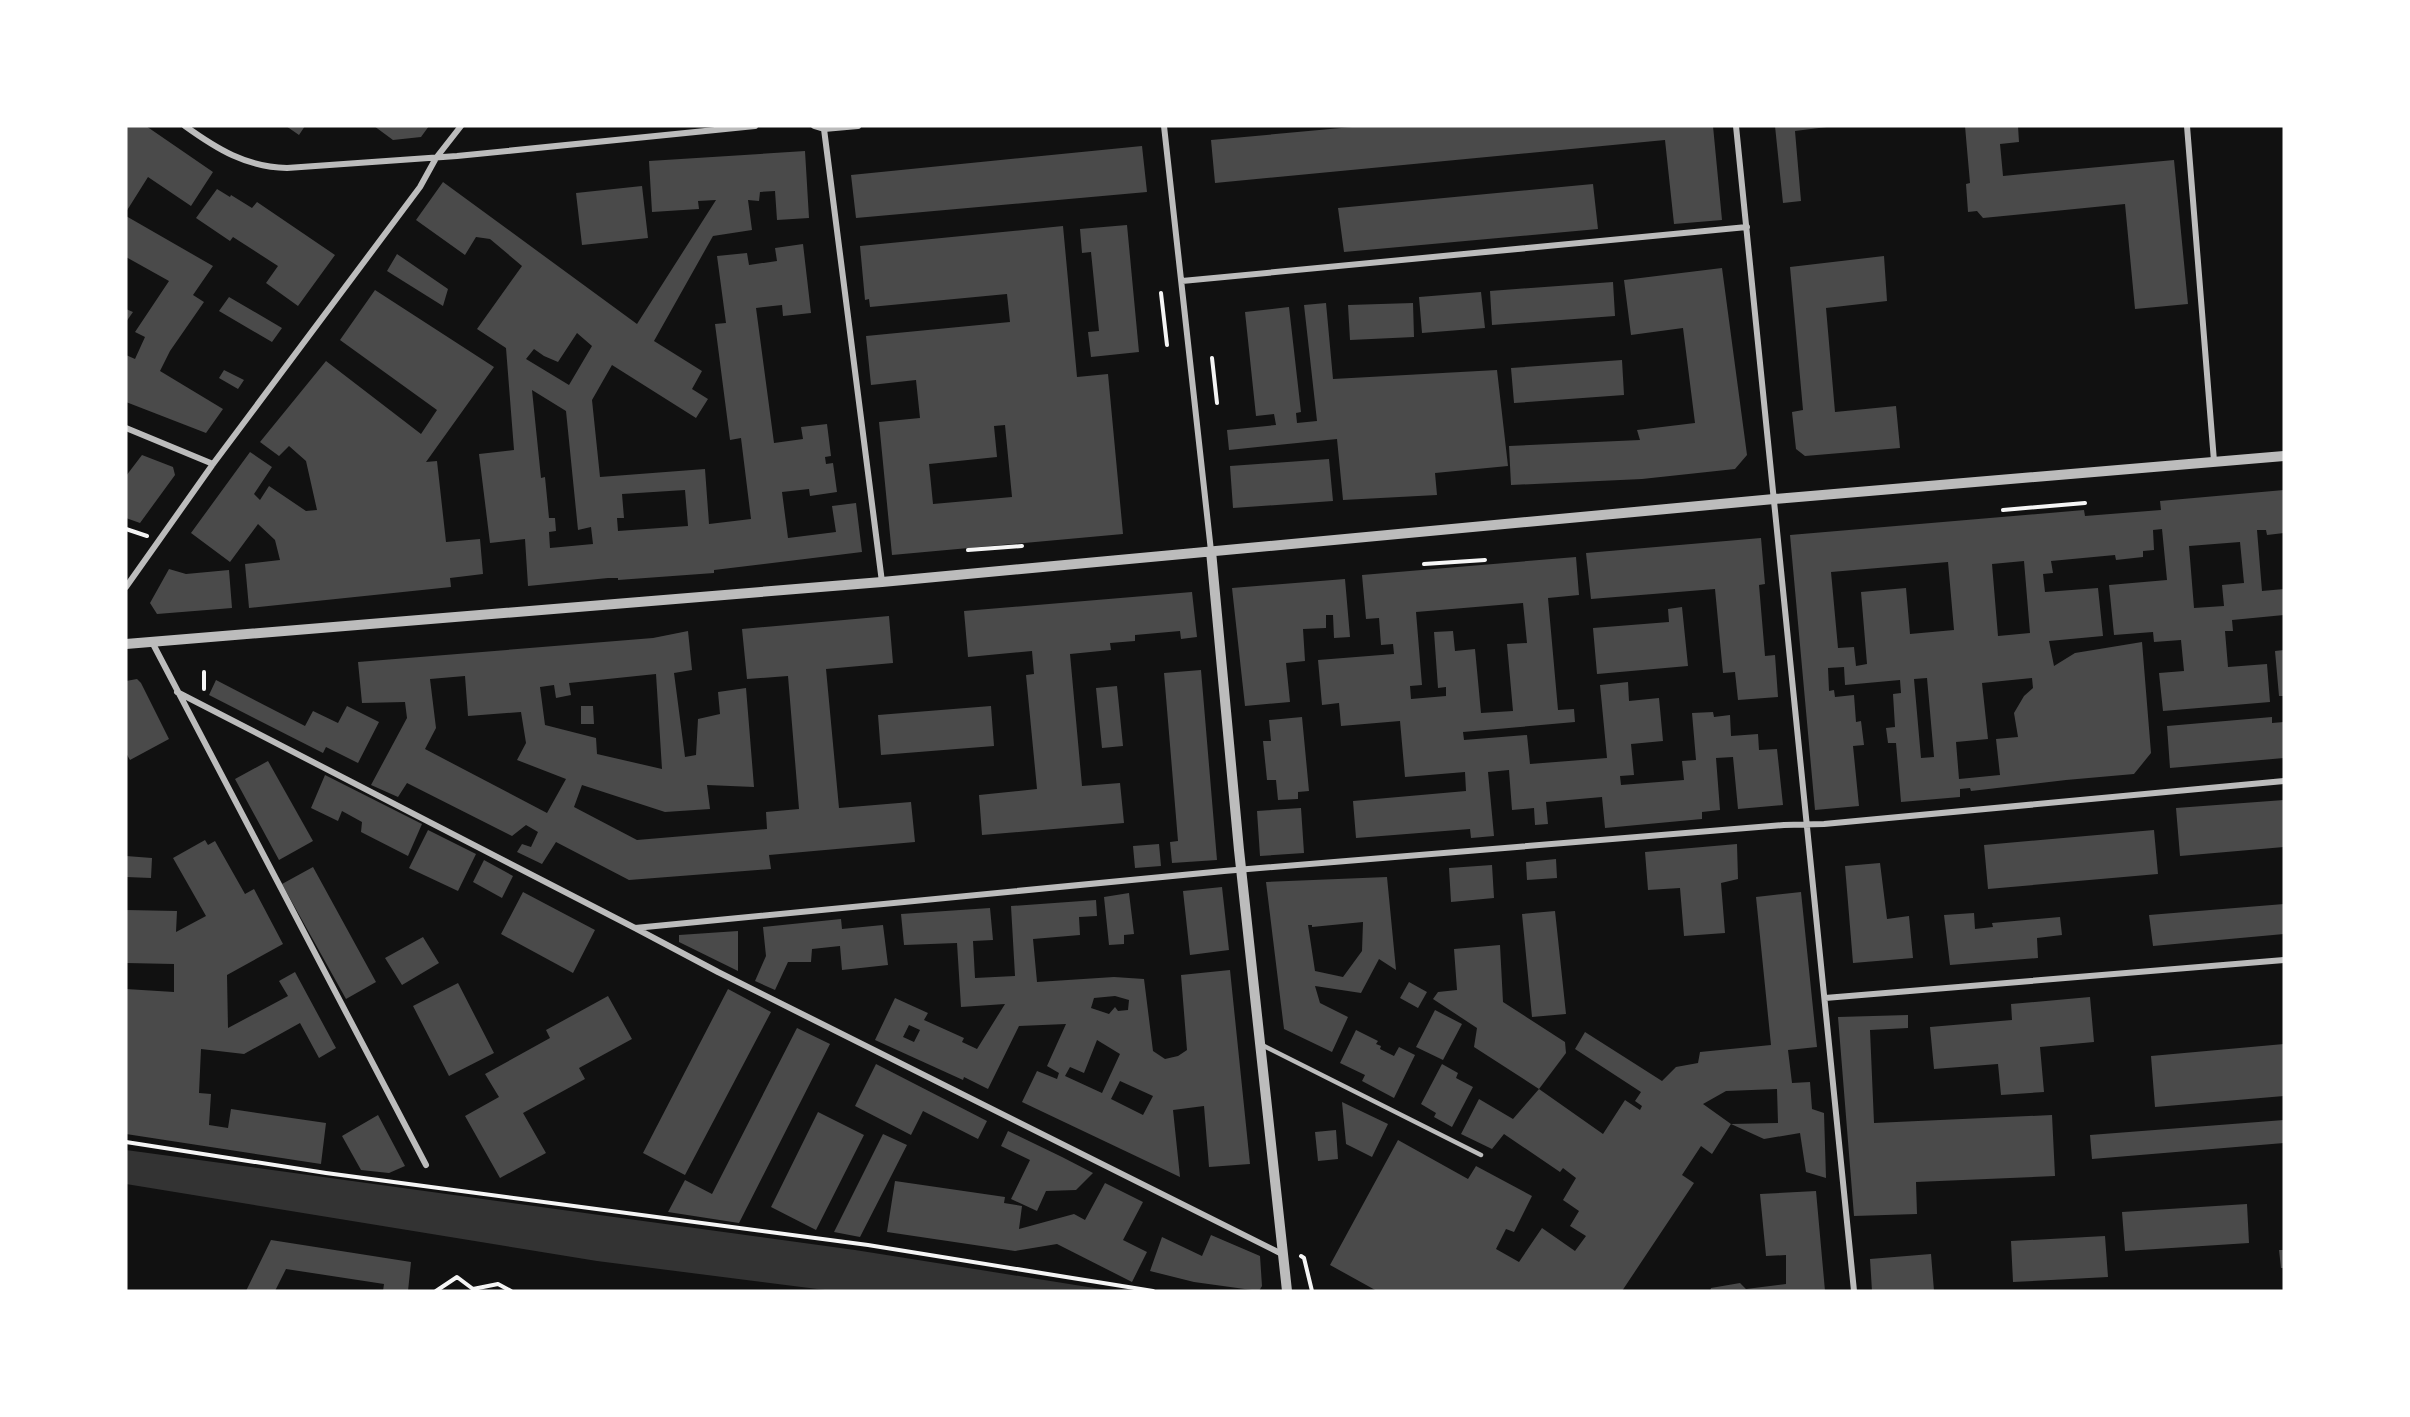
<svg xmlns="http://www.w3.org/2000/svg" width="2410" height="1417" viewBox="0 0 2410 1417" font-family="Quicksand,sans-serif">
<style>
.water{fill:#333}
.building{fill:#4a4a4a;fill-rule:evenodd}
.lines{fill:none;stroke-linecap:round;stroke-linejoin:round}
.path{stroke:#f5f5f5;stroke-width:4}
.service{stroke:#bcbcbc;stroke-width:4.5}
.minor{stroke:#bcbcbc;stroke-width:6}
.tertiary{stroke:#bcbcbc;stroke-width:10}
</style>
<rect width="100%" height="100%" fill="#111"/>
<path class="water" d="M126 1150 855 1250 1113 1291H833L597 1261 126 1184Z"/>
<path class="building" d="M126 126H146L213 172 191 206 148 177 126 212Z
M286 126H305L299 135Z
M374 126H429L421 137 393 140Z
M1363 126H1713L1722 220 1674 224 1665 140 1215 183 1211 140Z
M1775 126H1835L1795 131 1801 201 1783 203Z
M1965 126H2018L2019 142 2000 144 2003 176 2174 160 2188 304 2135 309 2125 204 1983 218 1977 211 1968 212 1966 184 1970 183Z
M1142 146 1147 192 856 218 851 175Z
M805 151 809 218 777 220 775 191 760 192 759 201 748 200 752 230 713 236 654 341 702 371 692 389 708 399 696 418 612 365 592 400 600 477 705 469 709 524 751 519 741 438 730 440 715 324 726 323 717 256 747 253 749 265 777 261 775 248 803 244 811 313 783 316 782 305 756 308 774 443 803 439 801 427 827 424 831 456 825 457 826 464 833 463 837 492 810 496 809 489 782 492 788 538 836 532 832 506 856 503 862 552 714 570V573L618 580V578H608L528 586 525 539 490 543 479 454 514 450 506 348 477 329 522 266 490 239 476 237 465 255 416 220 443 182 637 324 716 200 698 201 699 209 652 212 649 161ZM577 333 592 346 569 385 526 359 534 349 544 356 558 362ZM532 390 566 411 578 530 591 527 593 544 550 548 549 532 556 531 555 518H549L545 477 541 478ZM685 490 688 526 618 531 617 518H624L622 494Z
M1593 184 1598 229 1344 252 1338 208Z
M642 186 648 238 582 245 576 193Z
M217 189 230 197 231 195 252 208 257 202 335 255 298 306 266 283 278 266 233 237 230 241 196 218Z
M126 216 213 266 193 295 204 302 170 351 160 371 223 409 206 433 126 402V355L135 359 145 337 135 332 169 281 126 257Z
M1127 225 1139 352 1091 357 1088 332 1099 331 1091 252 1082 253 1080 229Z
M1063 226 1077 377 1108 374 1123 534 892 555 879 422 920 418 916 380 871 385 866 336 1010 322 1007 294 870 307 869 299 865 300 860 246ZM1005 425 1012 497 933 504 929 464 997 457 994 426Z
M397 254 448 289 443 306 387 271Z
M1884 256 1887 301 1826 308 1835 412 1896 406 1900 448 1805 456 1796 449 1792 412 1803 410 1790 267Z
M1722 268 1747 455 1735 469 1642 479 1511 485 1509 446 1640 440 1637 430 1695 423 1683 328 1631 335 1624 280Z
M1613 282 1615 316 1492 325 1490 291Z
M375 290 494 367 426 462 437 461 446 542 480 539 483 574 450 578 451 587 249 608 245 564 280 560 275 540 258 524 230 562 191 533 250 452 272 467 254 494 260 500 269 486 306 511 317 510 306 461 289 446 279 456 260 442 326 361 421 434 437 410 340 340Z
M1481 292 1485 328 1422 333 1419 297Z
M229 297 282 328 272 342 219 311Z
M1326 303 1333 379 1497 370 1508 466 1435 473 1437 495 1343 500 1337 439 1229 450 1227 430 1276 425 1274 414 1256 416 1245 312 1289 307 1301 412 1296 413 1297 423 1317 421 1304 305Z
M1413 303 1414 337 1350 340 1348 305Z
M126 309 133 312 126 322Z
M1622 360 1624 395 1514 403 1511 368Z
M224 370 244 380 238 389 219 378Z
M142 455 173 467 175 475 140 523 126 518V476Z
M1329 459 1333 501 1233 508 1230 466Z
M2284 490V533L2267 535 2266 530H2257L2262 591 2284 589V615L2232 620 2233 631H2225L2228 667 2267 664 2270 702 2163 711 2159 673 2184 671 2181 640 2154 642 2153 632 2114 635 2109 585 2167 580 2162 529 2153 530 2154 550 2143 551V557L2116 560 2115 555 2051 561 2053 573 2043 574 2045 592 2098 588 2103 636 2049 641 2054 666 2075 653 2142 642 2151 753 2134 774 2066 780 1971 791 1970 788 1960 789V797L1901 802 1896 743H1888L1886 728 1895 727 1893 694 1901 693 1900 680 1845 685 1844 667 1828 668 1829 691 1834 690 1835 697 1854 695 1856 722 1861 721 1864 745 1853 746 1859 806 1815 810 1790 535 2084 510 2085 516 2161 510 2160 501ZM2240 542 2244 583 2222 585 2224 606 2194 608 2189 546ZM2024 561 2030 633 1998 636 1992 564ZM1948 562 1954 630 1910 634 1906 588 1861 592 1867 664 1856 666 1854 647 1838 648 1831 572ZM1927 678 1934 757 1921 758 1914 679ZM2032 678 2033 688 2024 696 2014 713 2018 737 1996 739 2000 775 1959 779 1956 742 1988 739 1982 683Z
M1761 538 1765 584 1759 585 1765 656 1775 655 1778 697 1738 700 1735 672 1723 673 1715 589 1591 599 1586 553Z
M1576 557 1579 595 1548 598 1558 710 1574 709 1575 722 1463 732 1464 740 1527 735 1530 764 1607 758 1600 685 1628 682 1629 701 1659 698 1663 741 1631 744 1634 775 1620 776 1621 785 1684 780 1682 761 1696 760 1692 713 1713 712 1714 717 1730 715 1731 736 1758 734 1759 750 1777 749 1783 805 1738 809 1733 757 1716 758 1720 810 1702 812V819L1605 828 1602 797 1546 802 1548 824 1535 825 1534 808 1512 810 1509 770 1488 772 1494 836 1471 838 1470 829 1356 838 1353 801 1466 791 1465 772 1405 777 1400 721 1341 726 1339 703 1322 705 1318 660 1394 654 1393 644 1381 645 1379 618 1366 619 1362 575ZM1523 603 1527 643 1507 644 1513 711 1481 713 1475 649 1455 651 1453 631 1434 632 1438 688 1446 687V696L1411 699 1410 686 1422 685 1416 612Z
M169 569 186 574 229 570 232 608 157 614 150 603Z
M1345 579 1350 637 1334 638 1333 615H1326V628L1303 629 1305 661 1286 663 1290 702 1245 706 1232 588Z
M1192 592 1197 637 1181 639 1180 631 1135 635V641L1110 643 1111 650 1070 654 1082 786 1120 783 1124 823 982 835 979 795 1037 789 1026 675 1034 674 1032 651 968 657 964 611Z
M1682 607 1688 666 1597 674 1593 628 1669 622 1668 609Z
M889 616 893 663 826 669 839 808 911 802 915 842 769 855 771 869 629 880 556 842 542 864 517 852 522 844 531 847 538 832 526 825 512 836 407 783 398 797 371 785 407 718 405 702 362 703 358 662 653 638 688 631 692 670 674 673 685 757 696 755 698 719 720 714 718 692 746 688 754 787 707 785 710 809 665 812 582 785 574 807 637 840 767 829 766 812 799 809 788 676 747 679 742 629ZM656 674 662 769 597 754 596 738 545 725 540 687 554 685 556 698 571 695 569 683ZM465 676 468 716 521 712 526 743 517 760 566 779 547 813 425 749 436 728 430 679Z
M2284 650V696H2279L2275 651Z
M1201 670 1217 860 1172 863 1170 842 1178 841 1164 673Z
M137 679 141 683 169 739 130 760 126 753V681Z
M216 680 305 726 313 711 338 723 347 706 379 722 358 763 326 747 323 753 209 695Z
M1117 686 1123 746 1102 748 1096 688Z
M581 706H593L594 724H581Z
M991 706 994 746 881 755 878 715Z
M1302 717 1309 791 1298 792V799L1278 800 1276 780H1267L1263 741H1271L1269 720Z
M2272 717V723L2284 722V758L2170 768 2167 726Z
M268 761 313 841 279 860 235 779Z
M325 775 422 824 408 856 361 832 362 822 342 811 338 821 311 808Z
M2284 800V847L2180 856 2176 808Z
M1301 808 1304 853 1260 856 1257 811Z
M428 830 476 854 458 891 409 868Z
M2154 830 2158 874 1988 889 1984 845Z
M205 840 208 845 215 841 245 894 254 889 283 944 227 975 228 1028 288 996 279 981 295 972 336 1048 319 1058 300 1023 244 1054 201 1049 199 1093 211 1094 209 1125 228 1128 231 1109 326 1123 321 1164 126 1134V989L174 992V964L126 963V910L177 911 176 932 206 916 173 858Z
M1159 844 1161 866 1135 868 1133 846Z
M1737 844 1738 879 1721 883 1725 933 1684 936 1680 888 1648 890 1645 852Z
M126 856 152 858 151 878 126 877Z
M1556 859 1557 878 1527 880 1526 862Z
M484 860 513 876 502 898 473 882Z
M1880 863 1887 919 1909 916 1913 958 1853 963 1845 866Z
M1492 865 1494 898 1451 902 1449 868Z
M313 867 376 982 346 999 282 884Z
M1387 877 1396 970 1379 959 1361 993 1315 986 1320 1003 1348 1017 1332 1052 1284 1029 1266 882ZM1363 922 1362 951 1343 977 1315 971 1308 925H1312V927Z
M1222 887 1229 950 1190 955 1183 891Z
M523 892 595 930 573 973 501 934Z
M1801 892 1817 1047 1788 1050 1792 1083 1810 1082 1812 1109 1824 1113 1826 1178 1806 1172 1800 1133 1764 1139 1731 1124 1778 1123 1777 1089 1726 1091 1703 1104 1731 1124 1712 1154 1701 1146 1682 1175 1694 1183 1622 1291H1377L1330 1265 1398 1140 1468 1179 1476 1166 1532 1196 1514 1232 1506 1229 1496 1249 1519 1262 1542 1228 1575 1251 1586 1236 1570 1226 1579 1211 1563 1200 1576 1178 1563 1168 1560 1172 1504 1134 1492 1149 1461 1134 1479 1099 1513 1119 1539 1089 1474 1047 1477 1028 1433 999 1438 992 1457 990 1454 949 1500 945 1503 1002 1565 1042 1566 1053 1539 1089 1603 1134 1625 1100 1640 1110 1642 1106 1635 1101 1641 1092 1575 1049 1585 1032 1662 1081 1676 1067 1698 1063 1700 1052 1771 1045 1756 897Z
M1129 893 1134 934 1124 935V944L1109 945 1104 897Z
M1096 900 1097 916 1079 917 1080 935 1033 939 1037 982 1114 977 1144 979 1153 1051 1165 1059 1178 1056 1187 1050 1181 975 1230 970 1250 1164 1209 1167 1204 1106 1173 1110 1180 1177 1022 1102 1037 1071 1057 1079 1059 1073 1047 1066 1066 1024 1019 1026 988 1089 964 1077 963 1080 875 1040 895 998 928 1013 924 1020 964 1038 962 1042 977 1049 1005 1004 961 1007 957 943 904 945 901 914 990 908 993 940 973 941 975 978 1015 976 1011 906ZM1115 996 1129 1000 1128 1010 1118 1011 1115 1007 1109 1014 1091 1008 1094 998ZM909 1025 920 1030 914 1042 903 1037ZM1097 1040 1120 1054 1102 1093 1065 1076 1070 1067 1084 1073ZM1120 1081 1153 1096 1143 1115 1111 1099Z
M2284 904V934L2153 946 2149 915Z
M1555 911 1566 1014 1532 1017 1522 914Z
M1974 913 1975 929 1993 927 1992 923 2060 917 2062 935 2037 938 2038 958 1950 965 1944 915Z
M841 919 842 929 883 925 888 965 842 970 840 946 812 949 811 962H788L775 990 755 981 766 956 763 927Z
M738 931V971L679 942V935Z
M423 937 439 963 402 985 385 958Z
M1409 982 1427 992 1418 1008 1400 998Z
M458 983 494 1053 449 1076 413 1006Z
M728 989 771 1012 685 1175 643 1153Z
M608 996 632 1039 579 1068 585 1079 523 1113 546 1153 500 1178 465 1116 499 1097 485 1074 550 1038 546 1030Z
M2090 997 2094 1042 2040 1047 2044 1092 2001 1095 1998 1064 1934 1069 1930 1027 2012 1020 2011 1004Z
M1435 1010 1462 1024 1443 1060 1416 1047Z
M1908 1015V1028L1870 1030 1874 1123 2052 1115 2055 1176 1916 1182 1917 1214 1854 1216 1838 1017Z
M797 1028 830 1044 739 1223 668 1212 685 1180 712 1194Z
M1356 1030 1378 1041 1376 1044 1381 1046 1380 1049 1394 1056 1399 1047 1415 1055 1394 1098 1362 1081 1365 1075 1340 1063Z
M2284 1044V1096L2155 1107 2151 1056Z
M876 1064 987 1121 978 1139 923 1111 911 1135 855 1106Z
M1442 1064 1458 1073 1456 1078 1473 1087 1452 1127 1434 1117 1436 1113 1421 1104Z
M1342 1102 1388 1124 1372 1157 1346 1144Z
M818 1112 864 1135 816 1230 771 1207Z
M378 1115 405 1166 389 1173 361 1170 342 1136Z
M2284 1120V1143L2092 1159 2090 1135Z
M1336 1130 1338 1159 1318 1161 1315 1132Z
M1008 1131 1062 1157 1093 1173 1076 1190 1046 1191 1037 1211 1011 1199 1030 1160 1001 1146Z
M883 1134 907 1145 860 1237 834 1232Z
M895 1181 1005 1197 1004 1203 1022 1206 1019 1229 1074 1214 1085 1220 1105 1183 1143 1202 1123 1240 1147 1252 1132 1282 1057 1244 1015 1251 887 1232Z
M1816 1191 1825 1291H1710L1711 1288 1740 1283 1746 1289 1786 1284V1255L1766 1256 1760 1194Z
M2247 1204 2249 1243 2125 1251 2122 1212Z
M1211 1235 1260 1256 1262 1286 1259 1291 1194 1282 1150 1271 1162 1237 1202 1256Z
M2105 1236 2108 1277 2013 1282 2011 1241Z
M271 1240 411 1262 408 1291H383L384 1284 286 1269 275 1291H246Z
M2279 1250H2284V1268H2281Z
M1931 1254 1934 1291H1872L1870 1259Z"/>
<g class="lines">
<path class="path" d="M1161 293 1167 345
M1212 358 1217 403
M2003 510 2085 503
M126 529 147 536
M968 550 1022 546
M1424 564 1485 560
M204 672V689
M126 1142 326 1173 868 1245 1153 1291
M1301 1256 1304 1258 1312 1291
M436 1291 457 1277 473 1289 498 1284 511 1291"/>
<path class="service" d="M1262 1045 1481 1155"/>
<path class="minor" d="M185 126C217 149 246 167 287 168L457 156 755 126
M814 126 824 129 858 126
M822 126 824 129 882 582
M1164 126 1211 551
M1736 126 1854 1291
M2187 126 2214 461
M1182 281 1747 227
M126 428 213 464
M126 587 213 464 420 187 436 158 461 126
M152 642 426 1165
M177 692 635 928 718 972 1284 1255
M635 928 1224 871 1784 825 1824 824 2284 781
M1825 998 2284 960"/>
<path class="tertiary" d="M1211 551 1239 850 1287 1291
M126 644 882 582 1774 499 2284 456"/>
</g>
<rect width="2410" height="1417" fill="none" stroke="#ffffff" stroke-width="255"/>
</svg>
